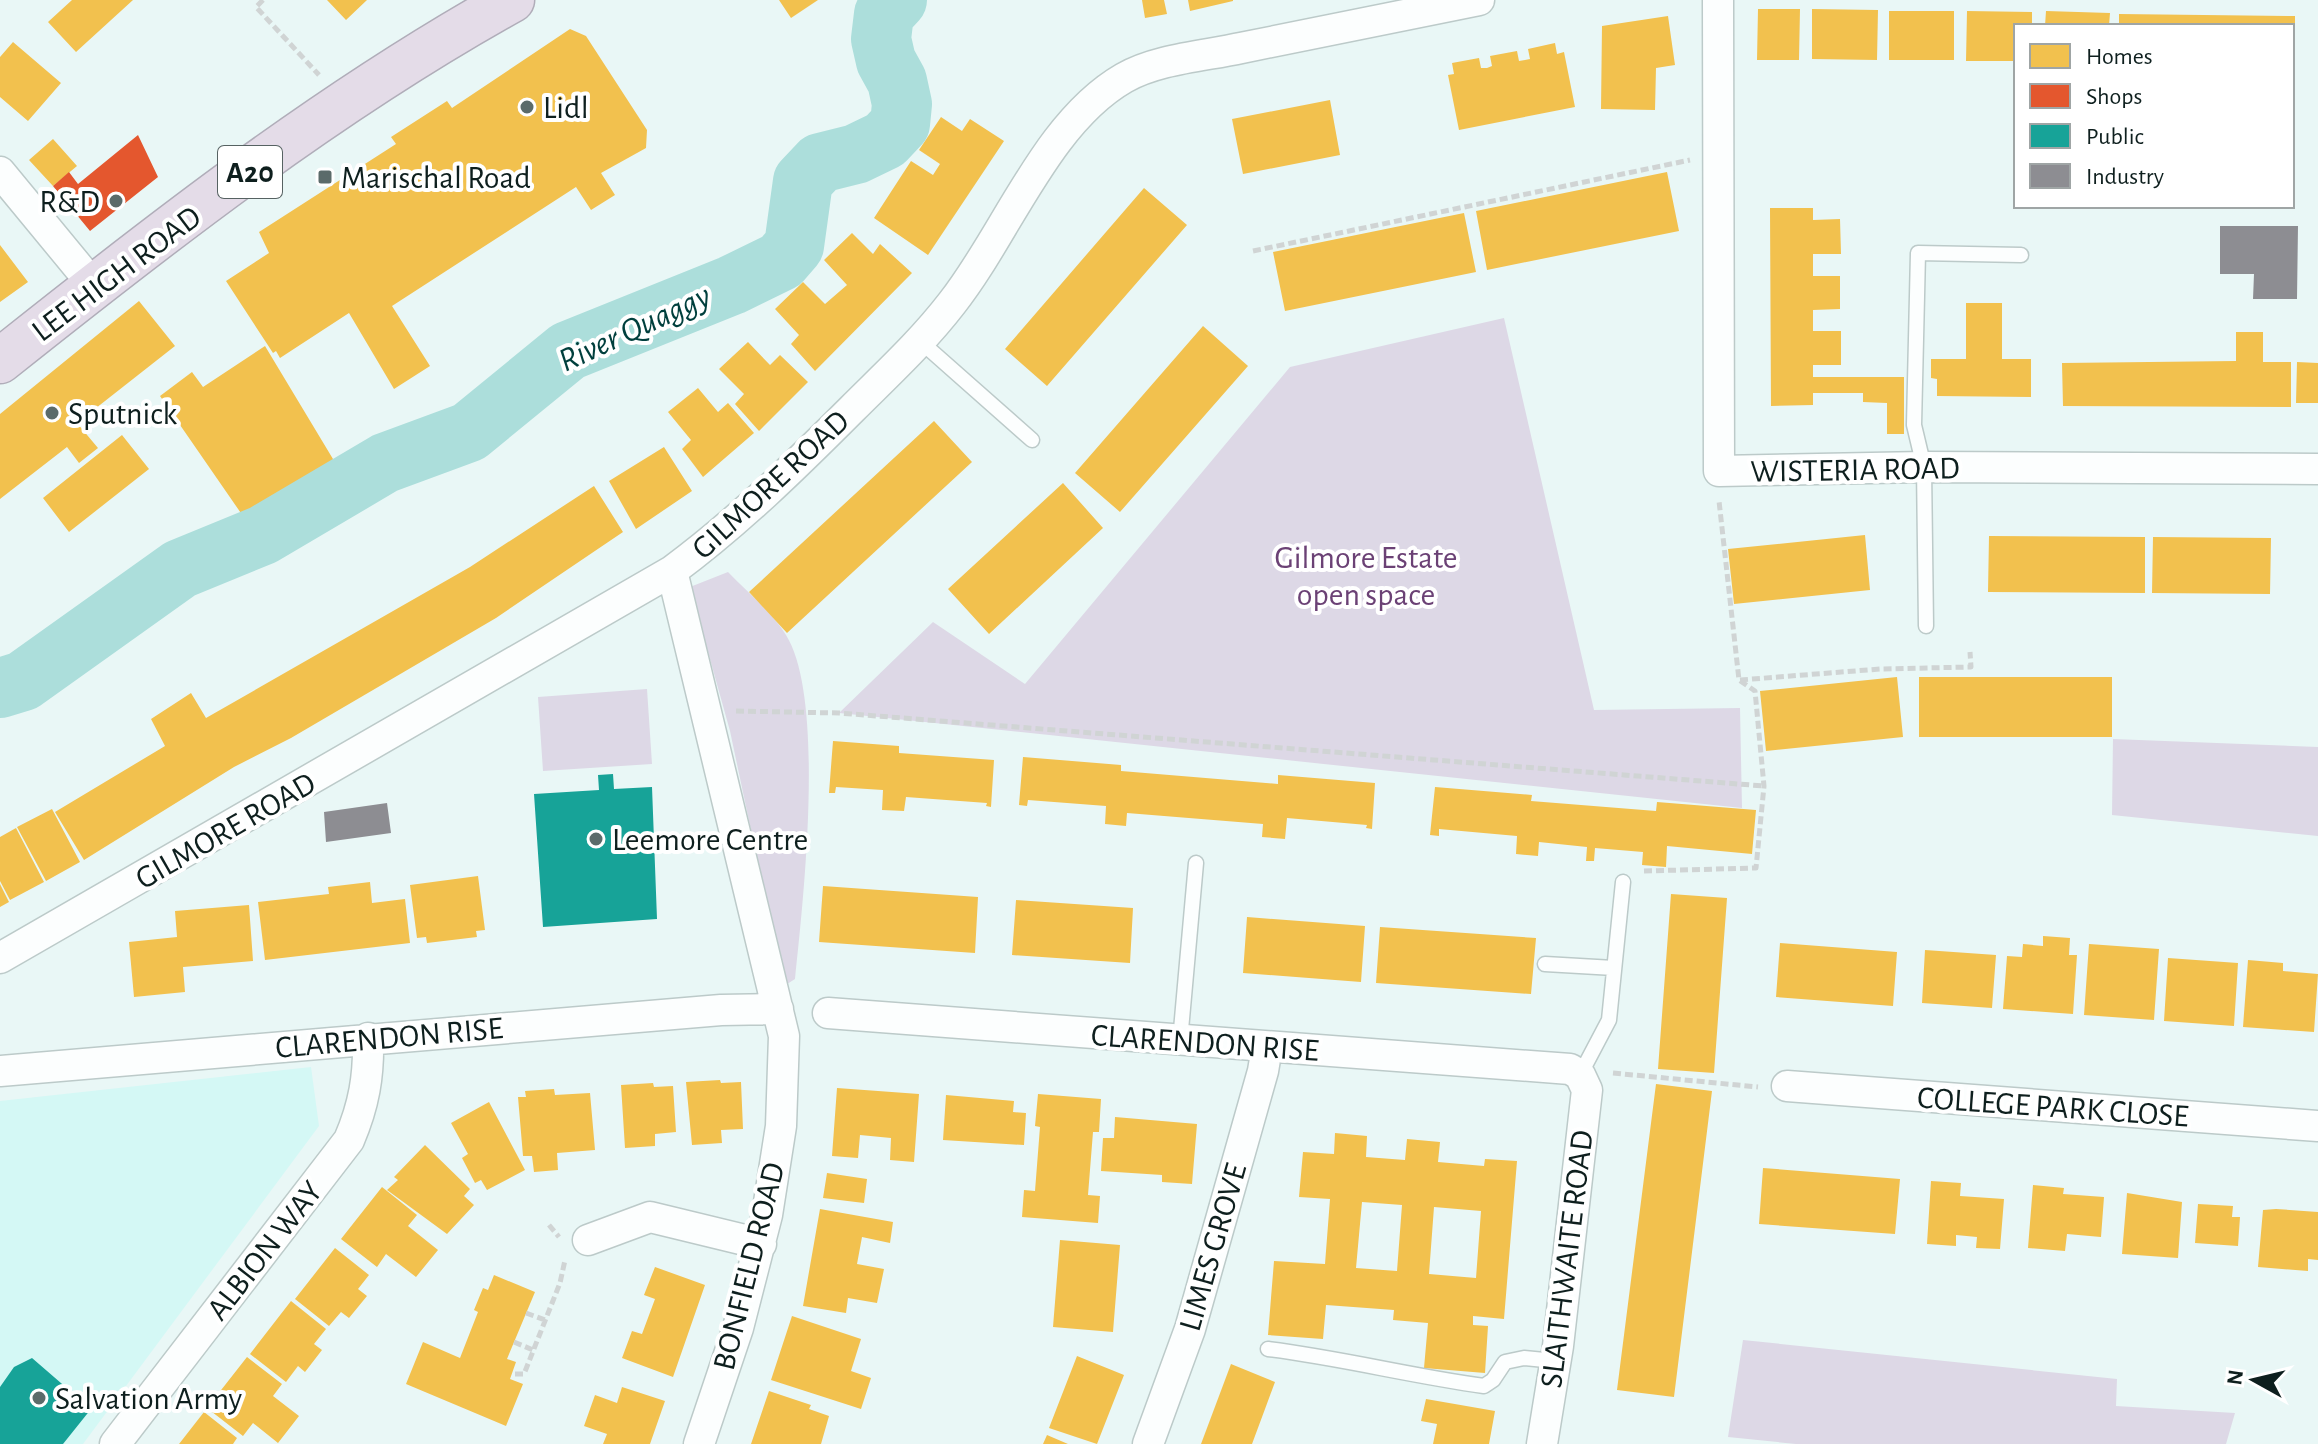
<svg xmlns="http://www.w3.org/2000/svg" width="2318" height="1444" viewBox="0 0 2318 1444" font-family="'Alegreya Sans',sans-serif">
<style>
.built{fill:#d4f8f5}
.green{fill:#ddd8e6}
.homes{fill:#f2c14e;fill-rule:evenodd}
.shops{fill:#e4572e}
.public{fill:#17a398}
.industry{fill:#8d8d92}
.lines{fill:none;stroke-linecap:round;stroke-linejoin:round}
.river{stroke:#acdedb;stroke-width:60}
.lane-casing{stroke:#bccac9;stroke-width:17}
.street-casing{stroke:#bccac9;stroke-width:33}
.highway-casing{stroke:#b0adb9;stroke-width:47}
.path{stroke:#d0d4d4;stroke-width:5;stroke-dasharray:8 4;stroke-linecap:butt}
.lane{stroke:#fcfefe;stroke-width:14}
.street{stroke:#fcfefe;stroke-width:30}
.highway{stroke:#e4dce8;stroke-width:44}
.poi-dot{fill:#5b6b6a;stroke:#fff;stroke-width:3}
.labels{text-anchor:middle;stroke-width:8;stroke-linejoin:round;paint-order:stroke}
.shield{fill:#fff;stroke:#566262;stroke-width:2}
.shield-label{font-size:30px;font-weight:bold;fill:#0e1f1e}
.poi-label{font-size:32px;fill:#0e1f1e;stroke:#fff;text-anchor:start}
.street-label{font-size:32px;fill:#0e1f1e;stroke:#fff}
.park-label{font-size:32px;fill:#6b4175;stroke:#fff}
.water-label{font-size:34px;font-style:italic;fill:#003f3d;stroke:#fff}
</style>
<rect width="100%" height="100%" fill="#e9f7f6"/>
<path class="built" d="M311 1067 319 1126 83 1444H0V1101Z"/>
<path class="green" d="M1504 318 1594 710 1740 708 1742 808 839 713 933 622 1025 684 1290 367Z
M728 572C747 592 772 612 786 635 826 699 803 902 795 979L784 986 730 731 690 587Z
M647 689 652 764 543 771 538 697Z
M2113 739 2318 747V836L2112 815Z
M1743 1340 2117 1379 2116 1406 2235 1413 2226 1444H1796L1728 1437Z"/>
<path class="homes" d="M72 0H133L76 52 48 22Z
M327 0H367L346 20Z
M779 0H818L791 18Z
M1142 0H1164L1167 14 1145 18Z
M1188 0H1233V1L1190 11Z
M1758 9H1800L1799 60H1757Z
M1812 9 1878 10 1877 60 1812 59Z
M1889 11H1954V60H1889Z
M1967 11 2032 12V26H2016V61H1966Z
M2046 11 2110 13 2109 26H2045Z
M2119 14 2295 16V32L2292 26H2119Z
M1668 16 1675 65 1656 68 1655 110 1601 109 1602 26Z
M570 29 586 36 647 130 646 148 601 173 615 195 591 210 576 187 392 306 430 366 394 389 349 313 280 358 276 351 273 353 226 281 269 253 259 232 396 144 391 137 447 101 452 108Z
M13 42 61 83 28 121 0 97V57Z
M1555 43 1557 54 1564 52 1575 107 1459 130 1448 75 1454 74 1452 63 1479 58 1481 68H1487L1492 66 1490 56 1517 51 1519 61 1525 60 1530 59 1528 49Z
M1330 100 1340 155 1243 174 1232 119Z
M941 117 962 131 970 119 1004 141 928 255 874 218 911 161 933 175 940 164 919 150Z
M53 139 77 166 53 186 29 160Z
M1667 172 1679 231 1487 270 1476 211Z
M1144 188 1187 225 1047 386 1005 349Z
M1770 208H1813V220L1840 219 1841 254H1813V276H1840V309L1813 310V331H1841V365H1813V377H1904V434H1887V403L1863 402V393H1813V405L1771 406Z
M1464 213 1476 272 1285 311 1273 252Z
M852 233 873 254 880 244 912 273 815 371 791 344 799 335 775 309 803 282 825 304 847 285 824 260Z
M0 245 28 282 0 302Z
M139 301 175 346 77 423 98 448 79 463 67 447 0 499V414Z
M1966 303H2002V359H2031V397L1937 396V379L1931 378V359H1966Z
M1203 326 1248 366 1120 512 1075 473Z
M2236 332H2263V362H2291V407L2063 406 2062 363 2236 361Z
M748 342 770 365 780 355 808 382 759 431 735 404 744 394 719 369Z
M265 346 336 464 245 519 160 396 192 372 203 387Z
M2297 362 2318 363V403H2296Z
M698 388 718 412 728 403 754 433 703 477 682 449 691 440 668 412Z
M934 421 972 462 787 633 749 592Z
M122 435 149 469 69 532 43 498Z
M664 447 692 491 636 529 609 481Z
M1063 483 1103 528 989 634 948 589Z
M594 486 623 532 496 618 291 738 234 767 84 860 55 812 165 746 151 719 191 693 206 718 470 567Z
M1865 535 1870 590 1734 604 1728 549Z
M1989 536 2145 537V593L1988 592Z
M2153 537 2271 538 2270 594 2152 593Z
M1897 677 1903 737 1766 751 1760 691Z
M1919 677H2112V737H1919Z
M833 741 899 746V753L994 760 991 807 986 806 987 803 906 797 904 811 882 810 883 790 836 787 835 793H829Z
M1023 757 1121 765V771L1278 784V775L1375 783 1372 829 1366 828 1367 825 1287 818 1285 839 1262 837 1263 824 1127 813 1126 826 1105 824 1106 806 1028 800 1027 806 1019 805Z
M1435 787 1532 795 1531 801 1656 811 1657 802 1756 810 1752 854 1667 846 1666 867 1642 865 1643 852 1595 848 1594 861H1586L1587 847 1539 842 1538 856 1516 854 1517 836 1439 829V836L1430 835Z
M52 809 80 862 46 881 17 827Z
M16 828 44 882 10 900 0 881V837Z
M478 876 485 930 476 931 477 937 427 943 426 937 417 938 410 885Z
M370 882 372 903 405 899 410 943 265 960 258 902 329 894 328 887Z
M0 884 9 902 0 907Z
M823 886 978 897 975 953 819 942Z
M1671 894 1727 898 1714 1073 1658 1069Z
M1016 900 1133 908 1130 963 1012 955Z
M249 905 253 961 183 967 185 992 134 997 129 942 177 937 175 911Z
M1247 917 1365 926 1361 982 1243 973Z
M1380 927 1536 938 1531 994 1376 983Z
M2043 936 2070 938 2069 955H2077L2073 1014 2003 1009 2007 956 2022 957 2023 944 2043 946Z
M1780 943 1897 952 1893 1006 1776 997Z
M2089 944 2159 949 2154 1020 2084 1015Z
M1925 950 1996 955 1992 1008 1922 1003Z
M2168 958 2238 963 2234 1026 2164 1021Z
M2248 960 2283 963V971L2318 974 2314 1032 2243 1027Z
M720 1080 721 1083 741 1082 743 1129 721 1130 722 1143 692 1145 686 1082Z
M653 1083 654 1087 673 1086 676 1132 655 1134V1146L625 1148 621 1085Z
M1656 1084 1712 1091 1674 1397 1617 1390Z
M837 1088 919 1094 914 1162 890 1160 891 1138 860 1135 858 1158 832 1156Z
M554 1089 555 1095 590 1093 595 1150 557 1153 558 1170 534 1172 532 1156H523L518 1097H526L525 1091Z
M1038 1094 1101 1099 1099 1132H1093L1088 1195 1100 1196 1098 1223 1022 1217 1024 1190 1035 1191 1040 1127 1035 1126Z
M946 1095 1014 1101 1013 1112 1026 1113 1024 1145 943 1140Z
M489 1102 525 1170 487 1190 481 1180 475 1183 462 1158 468 1154 451 1123Z
M1115 1117 1197 1124 1192 1184 1162 1182V1175L1101 1171 1103 1138H1114Z
M1335 1133 1367 1136 1366 1157 1405 1160 1407 1139 1440 1142 1438 1162 1484 1166 1485 1159 1517 1161 1504 1319 1473 1316V1325L1488 1326 1485 1373 1424 1368 1428 1323 1393 1320 1394 1310 1326 1305 1323 1339 1268 1335 1274 1261 1325 1264 1330 1199 1299 1197 1303 1152 1334 1154ZM1362 1202 1402 1205 1397 1271 1356 1268ZM1434 1207 1481 1211 1476 1278 1429 1274Z
M425 1145 470 1189 464 1196 474 1205 447 1234 387 1190 398 1180 394 1177Z
M1763 1168 1900 1179 1895 1234 1759 1224Z
M827 1173 867 1179 864 1203 823 1198Z
M1931 1181 1961 1183 1960 1196 2004 1199 2000 1249 1976 1248 1977 1237 1956 1235V1246L1927 1244Z
M2033 1185 2064 1188 2063 1194 2104 1197 2101 1237 2067 1234 2065 1251 2028 1248Z
M382 1187 417 1215 408 1226 438 1250 416 1277 386 1254 377 1267 341 1239Z
M2127 1193 2182 1202 2178 1258 2122 1254Z
M2198 1204 2233 1206 2232 1217H2240L2238 1246 2195 1243Z
M820 1209 893 1222 890 1243 862 1237 857 1264 884 1269 877 1303 848 1298 846 1313 803 1306Z
M2276 1209 2318 1212V1260L2308 1259V1271L2258 1267 2263 1210Z
M1060 1240 1120 1245 1113 1332 1053 1327Z
M335 1248 369 1275 358 1289 367 1296 349 1318 341 1312 329 1326 295 1299Z
M655 1267 705 1285 673 1377 622 1358 632 1331 642 1334 655 1299 644 1295Z
M494 1275 535 1292 507 1359 516 1362 510 1379 523 1384 506 1426 406 1384 423 1342 460 1358 478 1312 474 1310 483 1288 488 1290Z
M291 1301 326 1329 314 1344 322 1350 305 1372 298 1366 286 1382 250 1354Z
M792 1316 861 1339 851 1371 871 1378 861 1409 771 1380Z
M1077 1356 1124 1375 1097 1444 1049 1428Z
M247 1357 282 1384 273 1396 299 1416 278 1443 253 1423 243 1436 207 1408Z
M1231 1364 1275 1382 1265 1409 1252 1444H1201Z
M622 1387 665 1401 650 1444H603L607 1434 584 1426 595 1395 617 1403Z
M769 1391 811 1405 809 1409 829 1416 821 1444H751Z
M1426 1399 1495 1411 1489 1444H1433L1437 1424 1421 1421Z
M204 1412 237 1438 233 1444H179Z
M1047 1435 1068 1444H1043Z"/>
<path class="shops" d="M138 135 158 177 90 231 53 186 69 172 78 184Z"/>
<path class="public" d="M613 774 614 789 652 787 657 919 543 927 534 794 599 790 598 775Z
M32 1358 91 1409 63 1444H0V1387L14 1367Z"/>
<path class="industry" d="M2220 226H2298L2297 299H2253L2254 274H2220Z
M387 803 391 833 326 842 324 812Z"/>
<g class="lines">
<path class="river" d="M0 688 23 681 180 569 263 535 385 463 469 432 568 351 732 285 781 261 794 246 803 181 820 163 856 154 885 140 900 124 902 104 897 81 886 61 881 39 884 14 897 0"/>
<g class="lane-casing">
<path id="lane" d="M920 341 1032 440
M1926 626 1924 467 1914 425 1918 253 2021 255
M1545 964 1614 968
M1180 1041 1196 863
M1580 1075 1609 1020 1623 882
M1268 1349C1341 1358 1411 1376 1484 1386L1493 1380 1505 1362 1524 1358 1555 1361"/>
</g>
<g class="street-casing">
<path id="street" d="M1718 0 1719 471 1924 467 2318 469
M0 172 94 286
M672 571 784 1036 781 1126 767 1215 738 1328 699 1444
M0 958 672 571C737 523 795 466 852 409 886 375 922 342 952 303 1006 235 1046 123 1124 78 1157 59 1204 56 1241 48 1321 32 1400 16 1479 0
M828 1013 1570 1069 1580 1075 1587 1090 1558 1346 1542 1444
M0 1071 721 1010 778 1009
M1787 1086 2318 1126
M588 1240 650 1217 761 1244
M115 1444 349 1140C364 1105 369 1076 368 1038
M1148 1444 1190 1329 1263 1071 1267 1047"/>
</g>
<g class="highway-casing">
<path id="highway" d="M0 361C163 231 330 101 512 0"/>
</g>
<path class="path" d="M263 0 256 7 319 75
M1253 251 1690 160
M1740 680 1880 669 1971 667 1970 652
M736 711 839 713 1764 786
M1644 871 1756 868 1764 786 1755 691 1739 680 1719 501
M1613 1073 1758 1087
M549 1225 559 1237
M526 1313 545 1320
M514 1342 533 1350
M515 1374H524L560 1283 565 1260"/>
<use href="#lane" class="lane"/>
<use href="#street" class="street"/>
<use href="#highway" class="highway"/>
</g>
<g class="poi-dot">
<circle cx="527" cy="107" r="8"/>
<rect x="317" y="169" width="16" height="16" rx="4"/>
<circle cx="116" cy="201" r="8"/>
<circle cx="52" cy="413" r="8"/>
<circle cx="596" cy="839" r="8"/>
<circle cx="39" cy="1398" r="8"/>
</g>
<g class="labels">
<rect class="shield" x="218" y="146" width="64" height="52" rx="6"/>
<g class="shield-label">
<text x="250" y="182">A20</text>
</g>
<g class="poi-label">
<text x="543" y="118">Lidl</text>
<text x="341" y="188">Marischal Road</text>
<text x="100" y="212" text-anchor="end">R&amp;D</text>
<text x="68" y="424">Sputnick</text>
<text x="612" y="850">Leemore Centre</text>
<text x="55" y="1409">Salvation Army</text>
</g>
<g class="street-label">
<text transform="translate(116 273) rotate(-37)" y="11">LEE HIGH ROAD</text>
<text transform="translate(1855 469) rotate(-1)" y="11">WISTERIA ROAD</text>
<text transform="translate(770 484) rotate(-43)" y="11">GILMORE ROAD</text>
<text transform="translate(225 830) rotate(-30)" y="11">GILMORE ROAD</text>
<text transform="translate(389 1037) rotate(-5)" y="11">CLARENDON RISE</text>
<text transform="translate(1205 1042) rotate(4)" y="11">CLARENDON RISE</text>
<text transform="translate(2053 1106) rotate(4)" y="11">COLLEGE PARK CLOSE</text>
<text transform="translate(1212 1247) rotate(-74)" y="11">LIMES GROVE</text>
<text transform="translate(264 1250) rotate(-52)" y="11">ALBION WAY</text>
<text transform="translate(1566 1259) rotate(-83)" y="11">SLAITHWAITE ROAD</text>
<text transform="translate(748 1266) rotate(-76)" y="11">BONFIELD ROAD</text>
</g>
<g class="park-label">
<text x="1366" y="568">Gilmore Estate<tspan x="1366" dy="37">open space</tspan></text>
</g>
<g class="water-label">
<text transform="translate(634 327) rotate(-25)" y="12">River Quaggy</text>
</g>
</g>
<rect x="2014" y="24" width="280" height="184" fill="#ffffff" stroke="#9fa5a5" stroke-width="2"/>
<rect x="2030" y="44" width="40" height="24" fill="#f2c14e" stroke="#9fa5a5" stroke-width="2"/>
<text x="2086" y="64" font-size="24" fill="#0e1f1e">Homes</text>
<rect x="2030" y="84" width="40" height="24" fill="#e4572e" stroke="#9fa5a5" stroke-width="2"/>
<text x="2086" y="104" font-size="24" fill="#0e1f1e">Shops</text>
<rect x="2030" y="124" width="40" height="24" fill="#17a398" stroke="#9fa5a5" stroke-width="2"/>
<text x="2086" y="144" font-size="24" fill="#0e1f1e">Public</text>
<rect x="2030" y="164" width="40" height="24" fill="#8d8d92" stroke="#9fa5a5" stroke-width="2"/>
<text x="2086" y="184" font-size="24" fill="#0e1f1e">Industry</text>
<g transform="translate(2254 1380) rotate(278)" stroke="#ffffff" stroke-width="6" paint-order="stroke">
<path d="M0-6L14 30L0 20L-14 30Z" fill="#0e1f1e"/>
<text y="-12" font-size="22" font-weight="bold" text-anchor="middle" fill="#0e1f1e">N</text>
</g>
</svg>
